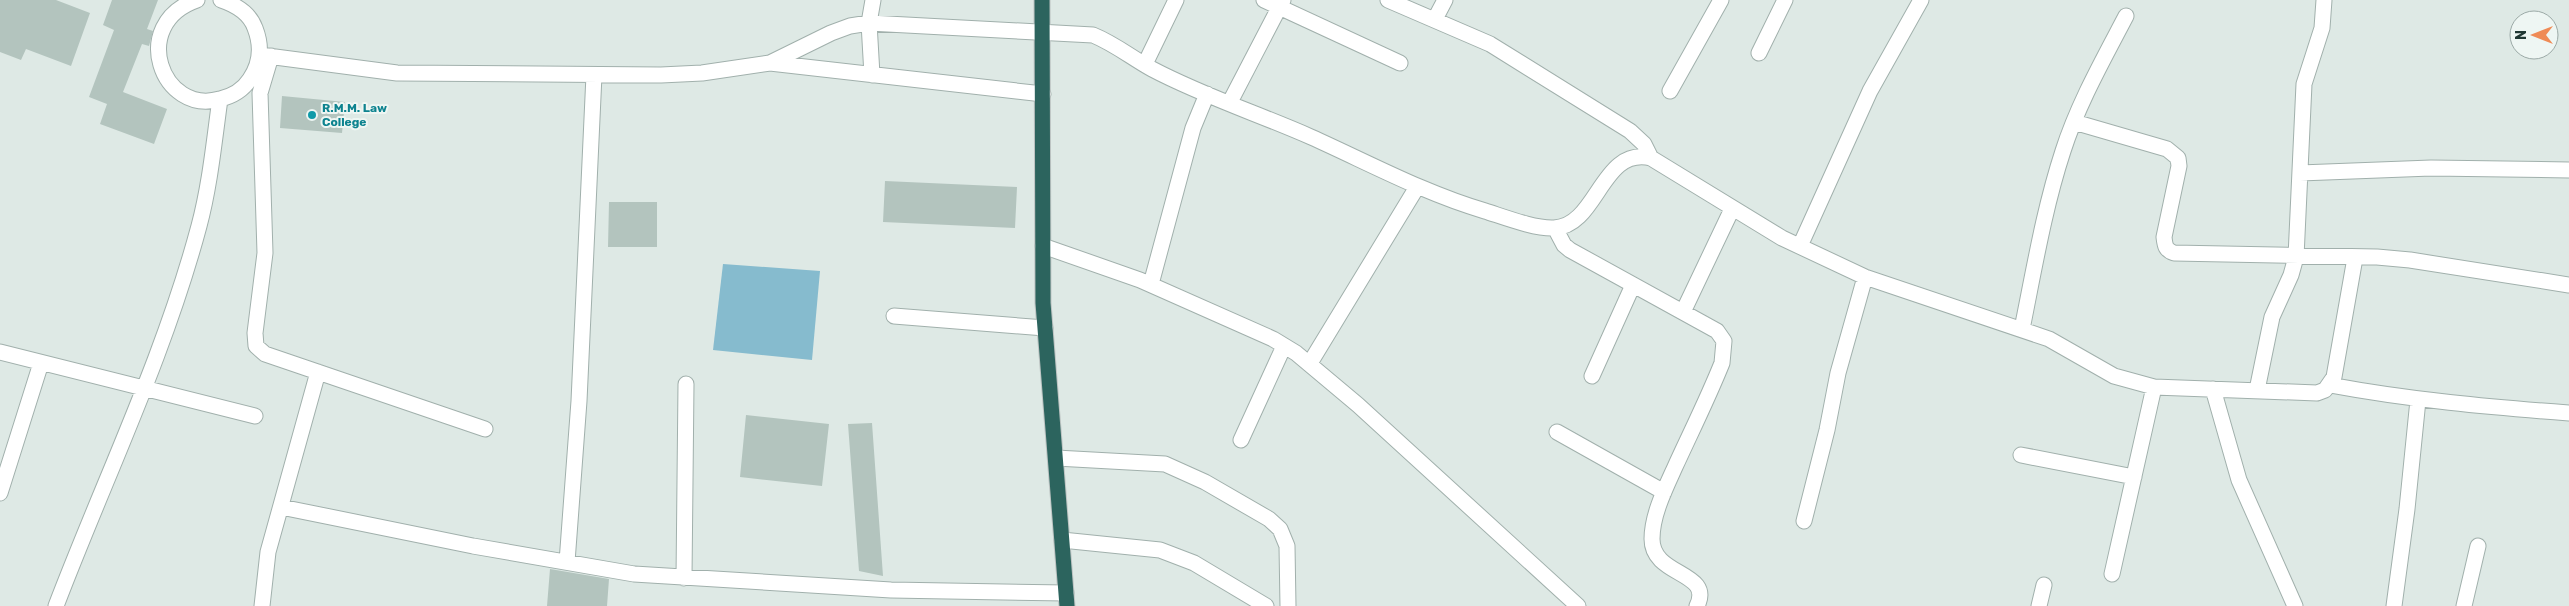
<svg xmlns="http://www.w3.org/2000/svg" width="2569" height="606" viewBox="0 0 2569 606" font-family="Rubik,sans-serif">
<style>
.water{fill:#86bbce}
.building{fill:#b3c4be}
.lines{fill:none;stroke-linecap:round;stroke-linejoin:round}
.minor-casing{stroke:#a1b0ac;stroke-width:17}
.highway-casing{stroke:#bcc3c2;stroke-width:17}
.minor{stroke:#fff;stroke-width:15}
.highway{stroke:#2c645e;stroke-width:15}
.culture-dot{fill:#0f9aa8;stroke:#eef6f3;stroke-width:2}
.labels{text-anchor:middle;stroke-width:4;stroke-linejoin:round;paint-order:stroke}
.culture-label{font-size:12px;font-weight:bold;fill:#0d838f;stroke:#eef6f3;text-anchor:start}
</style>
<rect width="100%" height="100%" fill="#dee9e5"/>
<path class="water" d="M723 264 820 271 812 360 713 350Z"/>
<path class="building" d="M0 0H56L90 13 71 66 26 49 21 60 0 52Z
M112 0H158L147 29 153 31 149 46 142 44 123 92 167 109 154 144 100 124 107 104 89 97 114 30 103 25Z
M282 96 345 102 342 133 280 128Z
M885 181 1017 187 1015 228 883 222Z
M609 202H657V247H608Z
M746 415 829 424 822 486 740 477Z
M872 423 883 576 859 571 848 424Z
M550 569 609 579 607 606H547Z"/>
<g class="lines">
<g class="minor-casing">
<path id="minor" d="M197 0C128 24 162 116 220 99 233 96 243 90 250 79 261 63 262 46 255 28 250 14 236 5 221 0
M1264 0 1400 63
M1388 0 1490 44 1630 131 1644 144 1651 158
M1435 19 1445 0
M1759 53 1785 0
M260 55 397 73 661 75 702 73 770 63 831 33 850 26 869 23 1093 35C1115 44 1132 58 1152 69 1203 96 1259 114 1311 137 1369 163 1424 193 1485 211 1504 217 1535 229 1554 228 1598 226 1601 146 1651 158L1782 238 1865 277 2049 339 2114 376 2154 387 2317 393 2325 390 2334 377 2355 258
M271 56 260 93 265 253 255 333 256 346 265 354 485 429
M770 63 1043 94
M1145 64 1176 0
M872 75 869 23 873 0
M1670 91 1721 0
M1230 102 1283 0
M2074 122 2167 149 2178 158 2179 166 2164 237C2165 245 2165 250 2174 253L2377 257 2410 260 2569 285
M2300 173 2431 168 2569 170
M1555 228 1564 245 1570 250 1717 331 1724 341 1722 363C1708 398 1691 432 1675 467 1665 489 1652 515 1652 539 1652 577 1714 571 1697 606
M1043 246 1140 280 1273 339 1296 353 1358 405 1578 606
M1800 246 1870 91 1921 0
M1151 284 1193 128 1207 94
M1683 312 1732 209
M894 316 1045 328
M2022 329C2034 270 2044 209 2063 151 2078 104 2103 60 2126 16
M0 352 255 416
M1310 363 1417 187
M1592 376 1633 285
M2330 385C2410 400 2489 407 2569 413
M2213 389 2239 480 2295 606
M2257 390 2272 317 2291 275 2296 257 2304 84 2322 28 2324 0
M1557 432 1664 492
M1241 440 1284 346
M2021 455 2134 477
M1056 458 1165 464 1205 482 1269 519 1280 529 1287 546 1288 606
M0 493 41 363
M281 507 473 546 634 574 891 590 1066 593
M1804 521 1827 430 1838 373 1865 277
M1062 540 1160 550 1194 563 1266 606
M567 562 579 401 594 75
M2112 574 2154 387
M684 578 686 384
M56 606C104 480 164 357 199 226 210 185 214 142 220 99
M262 606 268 552 318 372
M2039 606 2044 585
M2394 606 2407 509 2418 400
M2464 606 2478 546"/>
</g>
<g class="highway-casing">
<path id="highway" d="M1042 0 1043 303 1067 606"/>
</g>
<use href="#minor" class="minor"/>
<use href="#highway" class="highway"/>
</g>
<circle class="culture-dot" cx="312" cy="115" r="5"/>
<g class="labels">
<g class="culture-label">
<text x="322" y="112">R.M.M. Law<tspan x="322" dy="14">College</tspan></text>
</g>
</g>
<g transform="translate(2534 35) rotate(270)"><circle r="24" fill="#eef6f3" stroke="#9caaa7"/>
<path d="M0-4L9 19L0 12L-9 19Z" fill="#ef8b56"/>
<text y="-8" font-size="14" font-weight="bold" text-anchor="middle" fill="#203834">N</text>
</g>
</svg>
